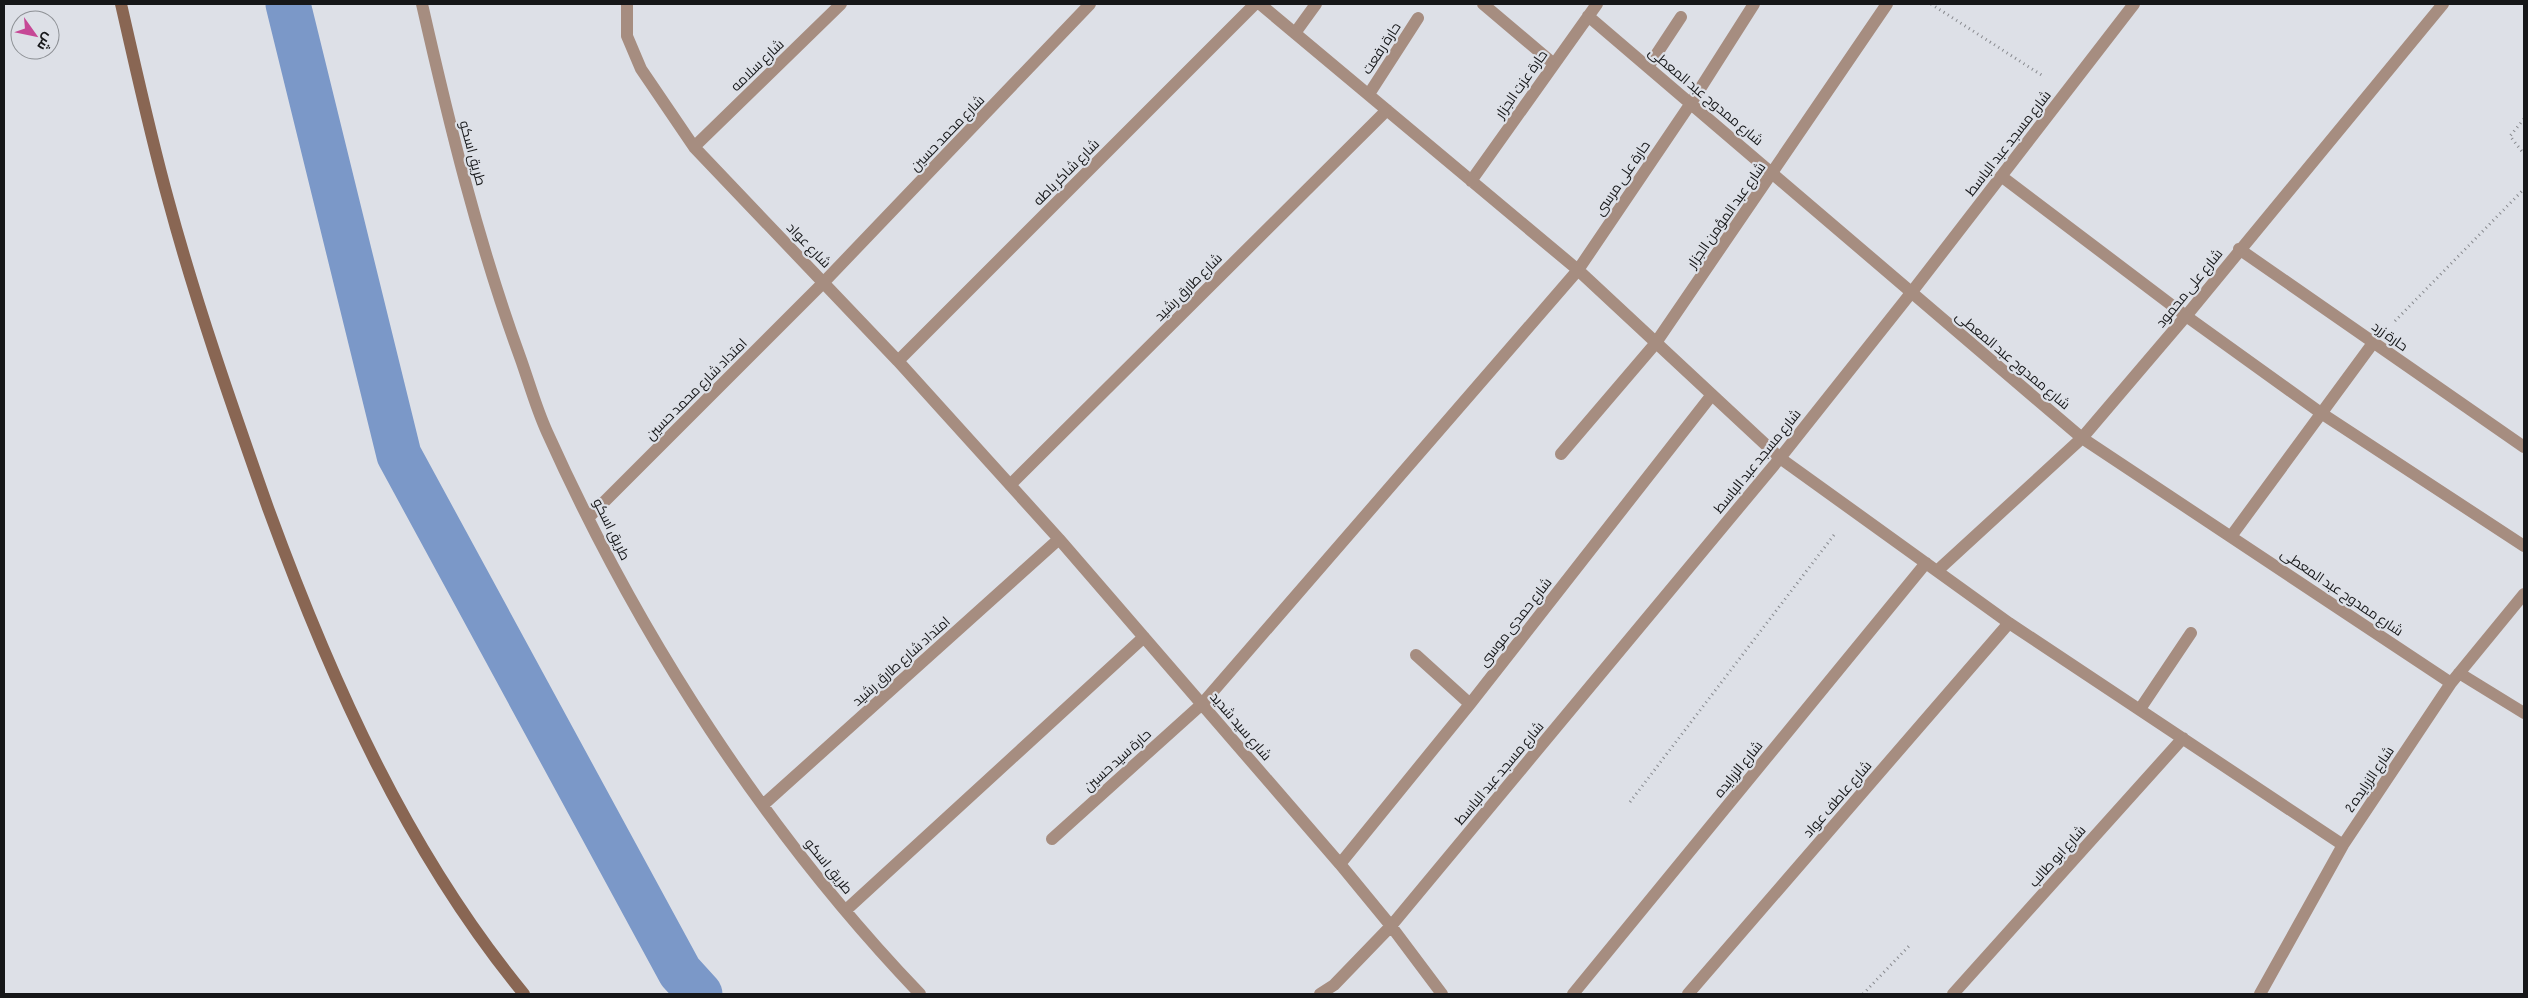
<svg xmlns="http://www.w3.org/2000/svg" width="2528" height="998" viewBox="0 0 2528 998" font-family="'Sofia Sans Condensed',Cairo,sans-serif">
<style>
.lines{fill:none;stroke-linecap:round;stroke-linejoin:round}
.canal{stroke:#7b98c8;stroke-width:45}
.path{stroke:#888a8f;stroke-width:3;stroke-dasharray:1 4;stroke-linecap:butt}
.street{stroke:#a68d80;stroke-width:12}
.secondary{stroke:#896653;stroke-width:12}
.labels{text-anchor:middle;stroke-width:4.5;stroke-linejoin:round;paint-order:stroke}
.street-label{font-size:14px;fill:#161719;stroke:#dde0e7}
</style>
<rect width="100%" height="100%" fill="#dde0e7"/>
<g class="lines">
<path class="canal" d="M288 4 399 455 680 972 700 994"/>
<path class="path" d="M1931 4 2043 76
M2524 119 2510 136 2524 154
M2395 321 2524 189
M1630 802 1834 535
M1863 994 1910 945"/>
<path class="street" d="M422 4C449 123 478 242 520 357 529 382 536 408 547 432 639 637 765 832 920 994
M627 4V36L641 69 694 147 898 361 1059 539 1340 864 1391 926 1442 994
M1260 4 1578 270 1780 458 2009 623 2343 845
M1483 4 1554 64
M1588 16 2082 438 2451 683
M1295 33 1316 4
M1648 67 1681 17
M1369 94 1418 18
M694 147 841 4
M2001 176 2186 316 2321 413 2524 546
M1471 181 1597 4
M2239 249 2524 447
M898 361 1255 4
M1561 454 1655 344 1887 4
M1010 485 1387 110
M589 517 824 282 1090 4
M2232 535 2373 343
M1937 571 2082 438 2186 316 2443 4
M1416 655 1470 704
M2459 673 2524 713
M2140 709 2191 633
M763 805 1059 539
M1052 839 1202 704 1578 270 1691 103 1754 4
M1340 864 1470 704 1711 396
M846 910 1144 637
M1320 994 1334 985 1391 926 1780 458 1911 293 2134 4
M1573 994 1926 563
M1688 994 2009 623
M1953 994 2183 738
M2260 994 2343 845 2451 683 2524 594"/>
<path class="secondary" d="M121 4C136 69 150 134 168 199 196 303 232 406 268 508 331 680 407 852 524 994"/>
</g>
<g class="labels">
<g class="street-label">
<text transform="translate(1381 48) rotate(-57)" y="5">حارة رفعت</text>
<text transform="translate(757 65) rotate(-44)" y="5">شارع سلامه</text>
<text transform="translate(1521 84) rotate(-55)" y="5">حارة عزت الجزار</text>
<text transform="translate(1706 96) rotate(40)" y="5">شارع ممدوح عبد المعطى</text>
<text transform="translate(947 133) rotate(-46)" y="5">شارع محمد حسين</text>
<text transform="translate(2008 143) rotate(-52)" y="5">شارع مسجد عبد الباسط</text>
<text transform="translate(473 153) rotate(75)" y="5">طريق اسكو</text>
<text transform="translate(1066 172) rotate(-45)" y="5">شارع شاكر باطه</text>
<text transform="translate(1622 178) rotate(-56)" y="5">حارة على مرسى</text>
<text transform="translate(1726 215) rotate(-55)" y="5">شارع عبد المؤمن الجزار</text>
<text transform="translate(809 245) rotate(46)" y="5">شارع عواد</text>
<text transform="translate(1188 287) rotate(-45)" y="5">شارع طارق رشيد</text>
<text transform="translate(2189 288) rotate(-51)" y="5">شارع على محمود</text>
<text transform="translate(2390 336) rotate(35)" y="5">حارة زرد</text>
<text transform="translate(2013 360) rotate(40)" y="5">شارع ممدوح عبد المعطى</text>
<text transform="translate(696 389) rotate(-45)" y="5">امتداد شارع محمد حسين</text>
<text transform="translate(1757 461) rotate(-51)" y="5">شارع مسجد عبد الباسط</text>
<text transform="translate(612 529) rotate(64)" y="5">طريق اسكو</text>
<text transform="translate(2342 592) rotate(34)" y="5">شارع ممدوح عبد المعطى</text>
<text transform="translate(1515 622) rotate(-52)" y="5">شارع حمدى موسى</text>
<text transform="translate(901 661) rotate(-42)" y="5">امتداد شارع طارق رشيد</text>
<text transform="translate(1241 726) rotate(49)" y="5">شارع سيد شديد</text>
<text transform="translate(1117 760) rotate(-42)" y="5">حارة سيد حسين</text>
<text transform="translate(1738 769) rotate(-51)" y="5">شارع الزرايده</text>
<text transform="translate(1499 773) rotate(-50)" y="5">شارع مسجد عبد الباسط</text>
<text transform="translate(2369 779) rotate(-56)" y="5">شارع الزرايده 2</text>
<text transform="translate(1837 799) rotate(-49)" y="5">شارع عاطف عواد</text>
<text transform="translate(2057 856) rotate(-48)" y="5">شارع ابو طالب</text>
<text transform="translate(829 866) rotate(51)" y="5">طريق اسكو</text>
</g>
</g>
<rect width="2528" height="998" fill="none" stroke="#161719" stroke-width="10"/>
<g transform="translate(35 35) rotate(123)"><circle r="24" fill="#dde0e7" stroke="#8d9095"/>
<path d="M0-4L9 19L0 12L-9 19Z" fill="#c64896"/>
<text y="-8" font-size="14" font-weight="bold" text-anchor="middle" fill="#161719">ش</text>
</g>
</svg>
